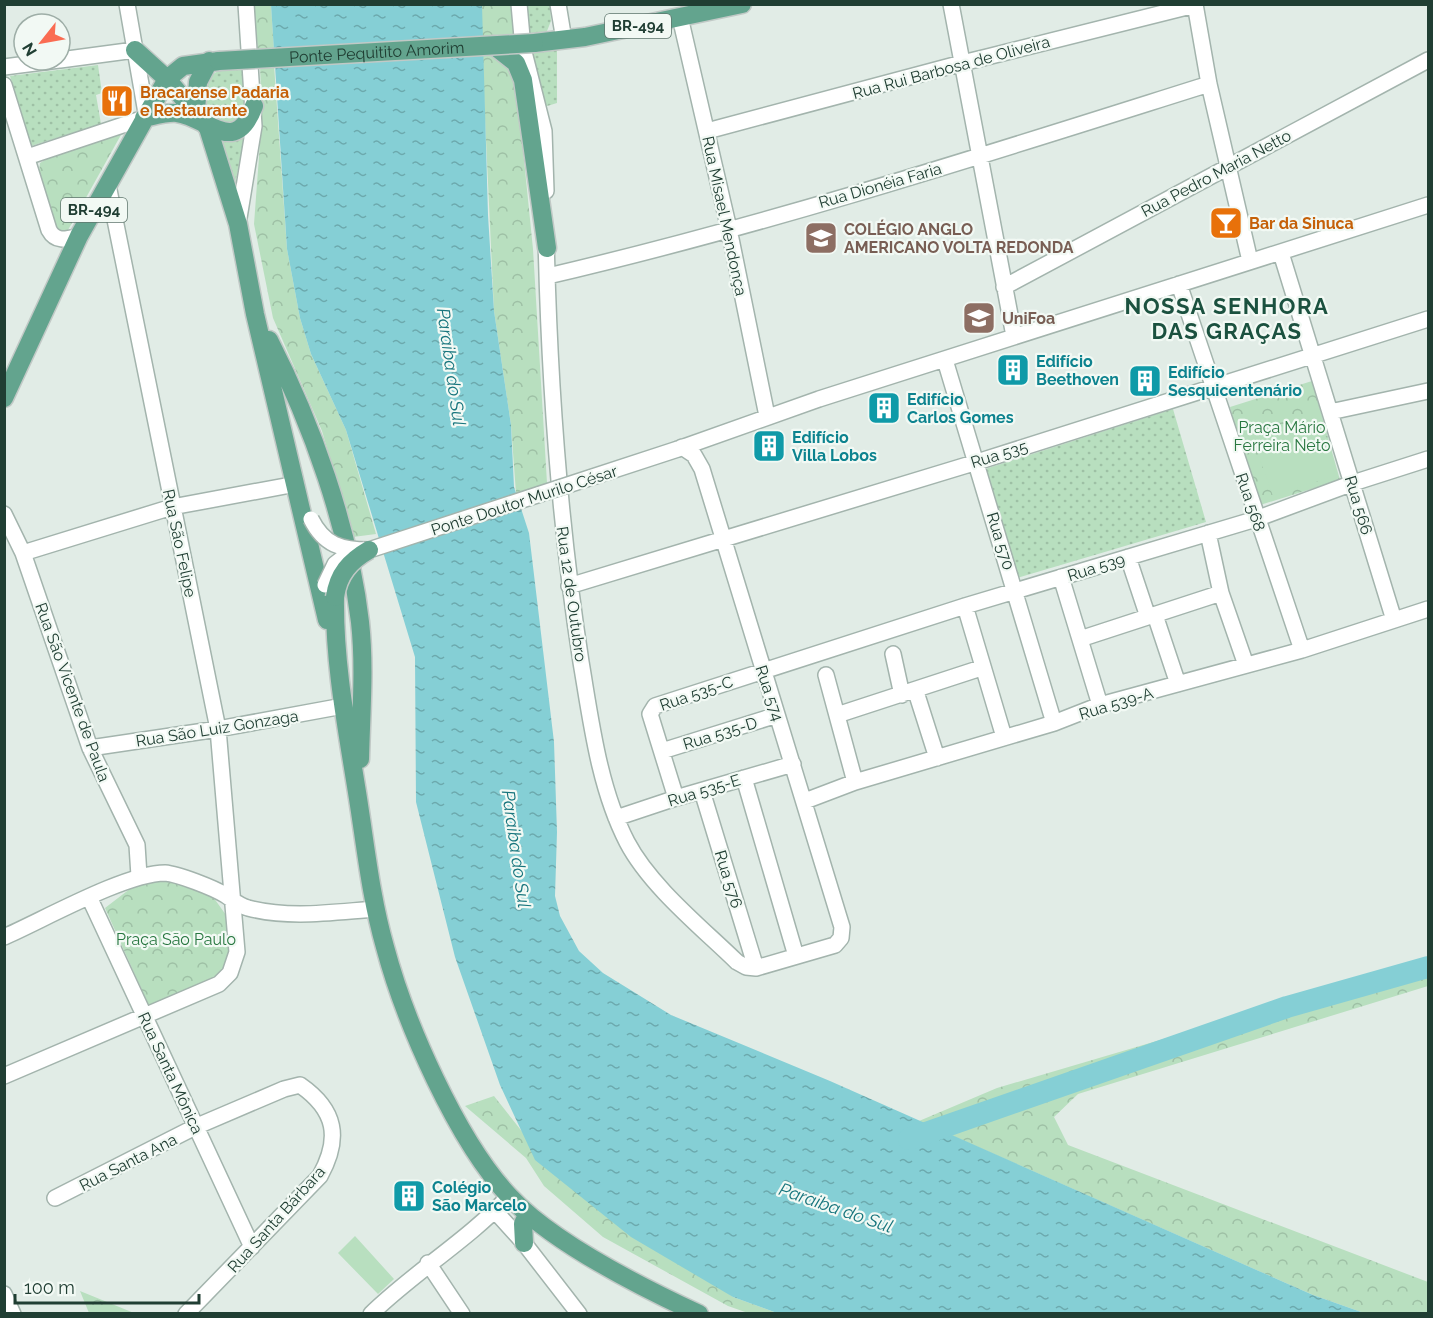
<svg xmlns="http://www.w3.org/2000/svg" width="1433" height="1318" viewBox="0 0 1433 1318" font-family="Raleway,sans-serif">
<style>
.grass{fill:url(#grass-dots)}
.forest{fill:url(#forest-crowns)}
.garden{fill:#b8dfbf}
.water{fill:url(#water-ripples)}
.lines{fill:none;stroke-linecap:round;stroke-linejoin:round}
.river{stroke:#85cfd5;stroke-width:22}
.minor-casing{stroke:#a3b4ad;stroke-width:18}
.major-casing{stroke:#c1c9c6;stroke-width:21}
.minor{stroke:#fff;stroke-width:15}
.major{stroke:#63a48e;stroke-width:18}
.minor-bridge-casing{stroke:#a3b4ad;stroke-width:18;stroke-linecap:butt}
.major-bridge-casing{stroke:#c1c9c6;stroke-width:21;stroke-linecap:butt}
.minor-bridge{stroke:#fff;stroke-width:15}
.major-bridge{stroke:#63a48e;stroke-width:18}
.labels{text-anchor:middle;stroke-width:4.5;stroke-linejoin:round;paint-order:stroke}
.shield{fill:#f2f9f4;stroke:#5f766d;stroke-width:1.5}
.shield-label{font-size:15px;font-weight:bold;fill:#203e33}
.street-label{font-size:16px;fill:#203e33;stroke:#f2f9f4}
.food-label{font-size:16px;font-weight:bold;fill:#c56008;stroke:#f2f9f4;text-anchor:start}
.education-label{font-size:16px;font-weight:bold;fill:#785e54;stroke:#f2f9f4;text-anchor:start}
.culture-label{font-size:16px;font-weight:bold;fill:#0d838f;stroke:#f2f9f4;text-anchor:start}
.park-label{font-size:16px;fill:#287740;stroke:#f2f9f4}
.water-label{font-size:18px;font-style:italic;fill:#17757d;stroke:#f2f9f4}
.district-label{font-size:22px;font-weight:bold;letter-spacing:1.5px;fill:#1b513f;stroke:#f2f9f4}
</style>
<defs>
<pattern id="grass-dots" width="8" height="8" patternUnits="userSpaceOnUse" patternTransform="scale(1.5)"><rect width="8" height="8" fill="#b8dfbf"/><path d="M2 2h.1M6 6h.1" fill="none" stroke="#9ec0a5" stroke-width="1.8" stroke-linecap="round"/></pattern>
<pattern id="forest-crowns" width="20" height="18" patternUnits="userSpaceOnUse" patternTransform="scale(1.5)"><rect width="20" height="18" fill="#b8dfbf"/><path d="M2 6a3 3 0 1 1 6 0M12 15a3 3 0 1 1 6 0" fill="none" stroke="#9ec0a5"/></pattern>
<pattern id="water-ripples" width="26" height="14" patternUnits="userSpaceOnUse" patternTransform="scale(1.5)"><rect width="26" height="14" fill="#85cfd5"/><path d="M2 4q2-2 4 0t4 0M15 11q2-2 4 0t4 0" fill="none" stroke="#6ca9ad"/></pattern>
</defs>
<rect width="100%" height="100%" fill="#e1ece6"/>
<path class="grass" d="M525 5H550L551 21 547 31 527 35Z
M557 49V103L544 107 529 51Z
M98 65 102 93 96 95 101 124 31 146 10 76Z
M245 68 248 104 237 123 215 125C201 109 195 80 221 70 228 68 238 68 245 68Z
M247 130 235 183 221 139Z
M1173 409 1206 522 1017 578 982 470Z"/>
<path class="forest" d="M254 5H271L274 50 258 51Z
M482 5H514L516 35 482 37Z
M517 52 537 149 523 150 533 249 547 483 516 493 511 425 494 311 482 54Z
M274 65 287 249 300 318 311 354 346 430 376 534 353 537 322 431 273 318 254 224 262 116 260 66Z
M122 133 68 230 62 233 54 227 39 172 40 163 48 158Z
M1312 381 1340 480 1260 505 1243 459 1230 407Z
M157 877 211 894 226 915 233 950 217 983 149 1006 105 908 131 888Z
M1428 961V986L1078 1094 1054 1117 1068 1145 1428 1282V1313H1364L1313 1295 919 1121 997 1088Z
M494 1096 535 1148 733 1297 777 1313H748L728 1306 603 1237 544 1186 526 1158 465 1106Z
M80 1291 134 1313H89Z"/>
<path class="garden" d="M1321 418 1336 475 1273 496 1252 437Z
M355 1236 394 1279 378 1294 338 1253Z"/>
<path class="water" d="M271 5H482L488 215 494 311 511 425 514 487 529 533 554 742 557 832 555 896 560 916 579 951 603 973 671 1015 830 1081 1313 1295 1364 1313H777L733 1297 631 1237 535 1160 500 1085 455 957 416 802 415 657 346 430 311 354 300 318 287 249Z"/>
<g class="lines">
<path class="river" d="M909 1139 1287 1007 1428 967"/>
<g class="minor-casing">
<path id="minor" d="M127 4 146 113
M519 4 523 48 544 131 546 191
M558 4 564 40
M951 4 1014 336
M680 17 729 229 767 416
M60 60 135 50
M4 67 59 60
M4 85 49 230C56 243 67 239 79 236
M707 131 962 63 987 57 1195 5V4L1209 84 1250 261
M27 157 144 118
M238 224 254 126 246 4
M546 236C549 379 559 521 581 662 591 721 599 788 627 842 650 886 701 927 737 962L746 967 756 968 835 945 841 938 842 927 702 469 694 455 682 447
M1281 253 1394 620
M548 276C771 224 990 153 1209 84
M1179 284 1302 650
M1004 287 1428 60
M945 360 1054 723
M1330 412 1428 391
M678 449 819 399 1428 205
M4 514 23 553 90 748 137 845 139 876
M1208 533 1221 593 1246 665
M23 553 172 507 296 484
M1128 557 1148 617
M1061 577 1100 705
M569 586 977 462 1428 319
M965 606 1004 737
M1155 615 1178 684
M1080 639 1221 593
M893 654 902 695
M826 675 855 782
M916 692 937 758
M837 715 981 668
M90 748 218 729 343 706
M662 751 777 715
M744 778 796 956
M702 791 756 968
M676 798 650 714 655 706 965 606 1256 519 1353 483 1428 459
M805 801 855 782 1054 723 1100 705 1302 650 1428 609
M616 818 676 798 793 764
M90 899 252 1247
M4 937C43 920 126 873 165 873 178 874 214 888 225 895 233 900 238 905 248 908 290 919 334 912 376 909
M4 1076 219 984 230 973 237 952 218 729 108 185
M55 1198 195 1127 284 1089 300 1085C336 1110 341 1138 320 1176L186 1314
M495 1211 524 1243 579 1314
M428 1263 462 1314
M4 1294 13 1314
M371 1314C414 1272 468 1240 509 1196"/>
</g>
<g class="major-casing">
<path id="major" d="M534 43 585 37 742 4
M493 45 516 63 523 80 547 248
M135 50 167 79 208 128 238 224 255 314 327 620
M196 111 198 82 209 61
M144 118C154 116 166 112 177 113 208 117 235 158 254 106
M269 340C312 424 349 528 360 622 365 667 361 713 360 759
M4 398 79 236 167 79 183 66 219 61
M335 597C334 660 346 724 356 786 365 840 370 895 385 947 405 1022 457 1141 510 1197 552 1242 643 1288 699 1314
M524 1243 523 1224 527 1215"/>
</g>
<use href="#minor" class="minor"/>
<use href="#major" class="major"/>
<g class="minor-bridge-casing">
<path id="minor-bridge" d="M311 519C324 545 341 550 369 550L678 449
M325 585 335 564 353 550"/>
</g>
<g class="major-bridge-casing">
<g id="major-bridge">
<path id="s1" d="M219 61 534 43"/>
<path d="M335 597C338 574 350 561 369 550"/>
</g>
</g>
<use href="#minor-bridge" class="minor-bridge"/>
<use href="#major-bridge" class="major-bridge"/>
</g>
<defs>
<g id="restaurant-square" transform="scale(1.725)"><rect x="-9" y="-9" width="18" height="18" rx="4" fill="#e8710a" stroke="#f2f9f4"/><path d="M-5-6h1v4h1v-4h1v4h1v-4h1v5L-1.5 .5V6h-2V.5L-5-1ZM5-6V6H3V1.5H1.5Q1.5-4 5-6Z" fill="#fff"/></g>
<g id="bar-square" transform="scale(1.725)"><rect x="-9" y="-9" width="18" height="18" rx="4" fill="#e8710a" stroke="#f2f9f4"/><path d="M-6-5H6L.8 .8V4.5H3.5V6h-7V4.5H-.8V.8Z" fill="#fff"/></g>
<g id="school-square" transform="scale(1.725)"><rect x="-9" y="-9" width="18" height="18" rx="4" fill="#8d6e63" stroke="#f2f9f4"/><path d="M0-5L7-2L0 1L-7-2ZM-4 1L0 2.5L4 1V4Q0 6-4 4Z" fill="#fff"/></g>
<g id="university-square" transform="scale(1.725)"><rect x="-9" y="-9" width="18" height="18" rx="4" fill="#8d6e63" stroke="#f2f9f4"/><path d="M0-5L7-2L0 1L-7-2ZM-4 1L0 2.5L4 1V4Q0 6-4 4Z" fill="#fff"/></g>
<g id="building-square" transform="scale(1.725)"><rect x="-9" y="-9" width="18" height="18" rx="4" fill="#0f9aa8" stroke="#f2f9f4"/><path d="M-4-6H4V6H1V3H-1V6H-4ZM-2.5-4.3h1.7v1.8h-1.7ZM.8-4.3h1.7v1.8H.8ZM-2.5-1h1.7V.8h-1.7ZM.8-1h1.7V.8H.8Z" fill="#fff"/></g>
</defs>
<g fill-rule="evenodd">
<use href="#restaurant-square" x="117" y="101"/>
<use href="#bar-square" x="1226" y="223"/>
<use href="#school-square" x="821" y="238"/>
<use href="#university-square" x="979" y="318"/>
<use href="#building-square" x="1013" y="370"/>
<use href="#building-square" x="1145" y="381"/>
<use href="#building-square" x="884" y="408"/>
<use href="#building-square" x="769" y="446"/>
<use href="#building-square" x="409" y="1196"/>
</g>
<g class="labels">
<g class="shield">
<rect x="605" y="14" width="66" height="24" rx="4.5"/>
<rect x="61" y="198" width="66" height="24" rx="4.5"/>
</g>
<g class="shield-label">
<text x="638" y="31">BR-494</text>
<text x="94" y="215">BR-494</text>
</g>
<g class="street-label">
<text dy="6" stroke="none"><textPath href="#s1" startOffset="158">Ponte Pequitito Amorim</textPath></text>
<text transform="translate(951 67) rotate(-15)" y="6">Rua Rui Barbosa de Oliveira</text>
<text transform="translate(1216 173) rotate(-28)" y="6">Rua Pedro Maria Netto</text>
<text transform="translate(880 185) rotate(-16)" y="6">Rua Dionéia Faria</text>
<text transform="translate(725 216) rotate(78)" y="6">Rua Misael Mendonça</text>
<text transform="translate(999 454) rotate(-17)" y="6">Rua 535</text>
<text transform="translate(524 500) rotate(-18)" y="6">Ponte Doutor Murilo César</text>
<text transform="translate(1251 502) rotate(71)" y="6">Rua 568</text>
<text transform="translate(1359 505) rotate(73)" y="6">Rua 566</text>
<text transform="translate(1001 541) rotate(73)" y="6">Rua 570</text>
<text transform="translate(180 543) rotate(78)" y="6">Rua São Felipe</text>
<text transform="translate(1096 567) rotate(-17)" y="6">Rua 539</text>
<text transform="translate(572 594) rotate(82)" y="6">Rua 12 de Outubro</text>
<text transform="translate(73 692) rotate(70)" y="6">Rua São Vicente de Paula</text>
<text transform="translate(696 693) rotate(-19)" y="6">Rua 535-C</text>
<text transform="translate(770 693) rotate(72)" y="6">Rua 574</text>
<text transform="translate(1116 703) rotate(-17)" y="6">Rua 539-A</text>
<text transform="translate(217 728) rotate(-9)" y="6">Rua São Luiz Gonzaga</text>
<text transform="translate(720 733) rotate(-17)" y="6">Rua 535-D</text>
<text transform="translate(704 790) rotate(-17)" y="6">Rua 535-E</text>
<text transform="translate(729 879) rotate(73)" y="6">Rua 576</text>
<text transform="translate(171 1073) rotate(65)" y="6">Rua Santa Mônica</text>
<text transform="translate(128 1162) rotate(-27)" y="6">Rua Santa Ana</text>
<text transform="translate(276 1219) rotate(-48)" y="6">Rua Santa Bárbara</text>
</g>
<g class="food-label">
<text x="140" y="98">Bracarense Padaria<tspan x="140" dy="18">e Restaurante</tspan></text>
<text x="1249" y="229">Bar da Sinuca</text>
</g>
<g class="education-label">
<text x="844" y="235">COLÉGIO ANGLO<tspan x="844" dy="18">AMERICANO VOLTA REDONDA</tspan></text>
<text x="1002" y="324">UniFoa</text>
</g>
<g class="culture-label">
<text x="1036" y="367">Edifício<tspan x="1036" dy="18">Beethoven</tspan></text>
<text x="1168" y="378">Edifício<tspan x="1168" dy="18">Sesquicentenário</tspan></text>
<text x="907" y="405">Edifício<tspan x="907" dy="18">Carlos Gomes</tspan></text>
<text x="792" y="443">Edifício<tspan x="792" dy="18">Villa Lobos</tspan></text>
<text x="432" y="1193">Colégio<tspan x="432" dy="18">São Marcelo</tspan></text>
</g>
<g class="park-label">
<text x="1282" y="433">Praça Mário<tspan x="1282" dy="18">Ferreira Neto</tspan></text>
<text x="176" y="945">Praça São Paulo</text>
</g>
<g class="water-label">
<text transform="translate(451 367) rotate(82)" y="6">Paraiba do Sul</text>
<text transform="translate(516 849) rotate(82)" y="6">Paraiba do Sul</text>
<text transform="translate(836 1208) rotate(19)" y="6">Paraiba do Sul</text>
</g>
<g class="district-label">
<text x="1227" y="314">NOSSA SENHORA<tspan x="1227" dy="25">DAS GRAÇAS</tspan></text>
</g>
</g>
<rect width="1433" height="1318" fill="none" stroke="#203e33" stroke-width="12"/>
<g transform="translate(42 42) rotate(239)"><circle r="28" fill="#f2f9f4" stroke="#9eaea7" stroke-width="1.5"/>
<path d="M0-4.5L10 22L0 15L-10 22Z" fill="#fa6c52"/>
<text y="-9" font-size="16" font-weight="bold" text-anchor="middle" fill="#203e33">N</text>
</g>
<path d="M15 1294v9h184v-9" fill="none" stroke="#203e33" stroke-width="3"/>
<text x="24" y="1294" font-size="18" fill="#203e33" stroke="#f2f9f4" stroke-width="4.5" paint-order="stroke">100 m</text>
</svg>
